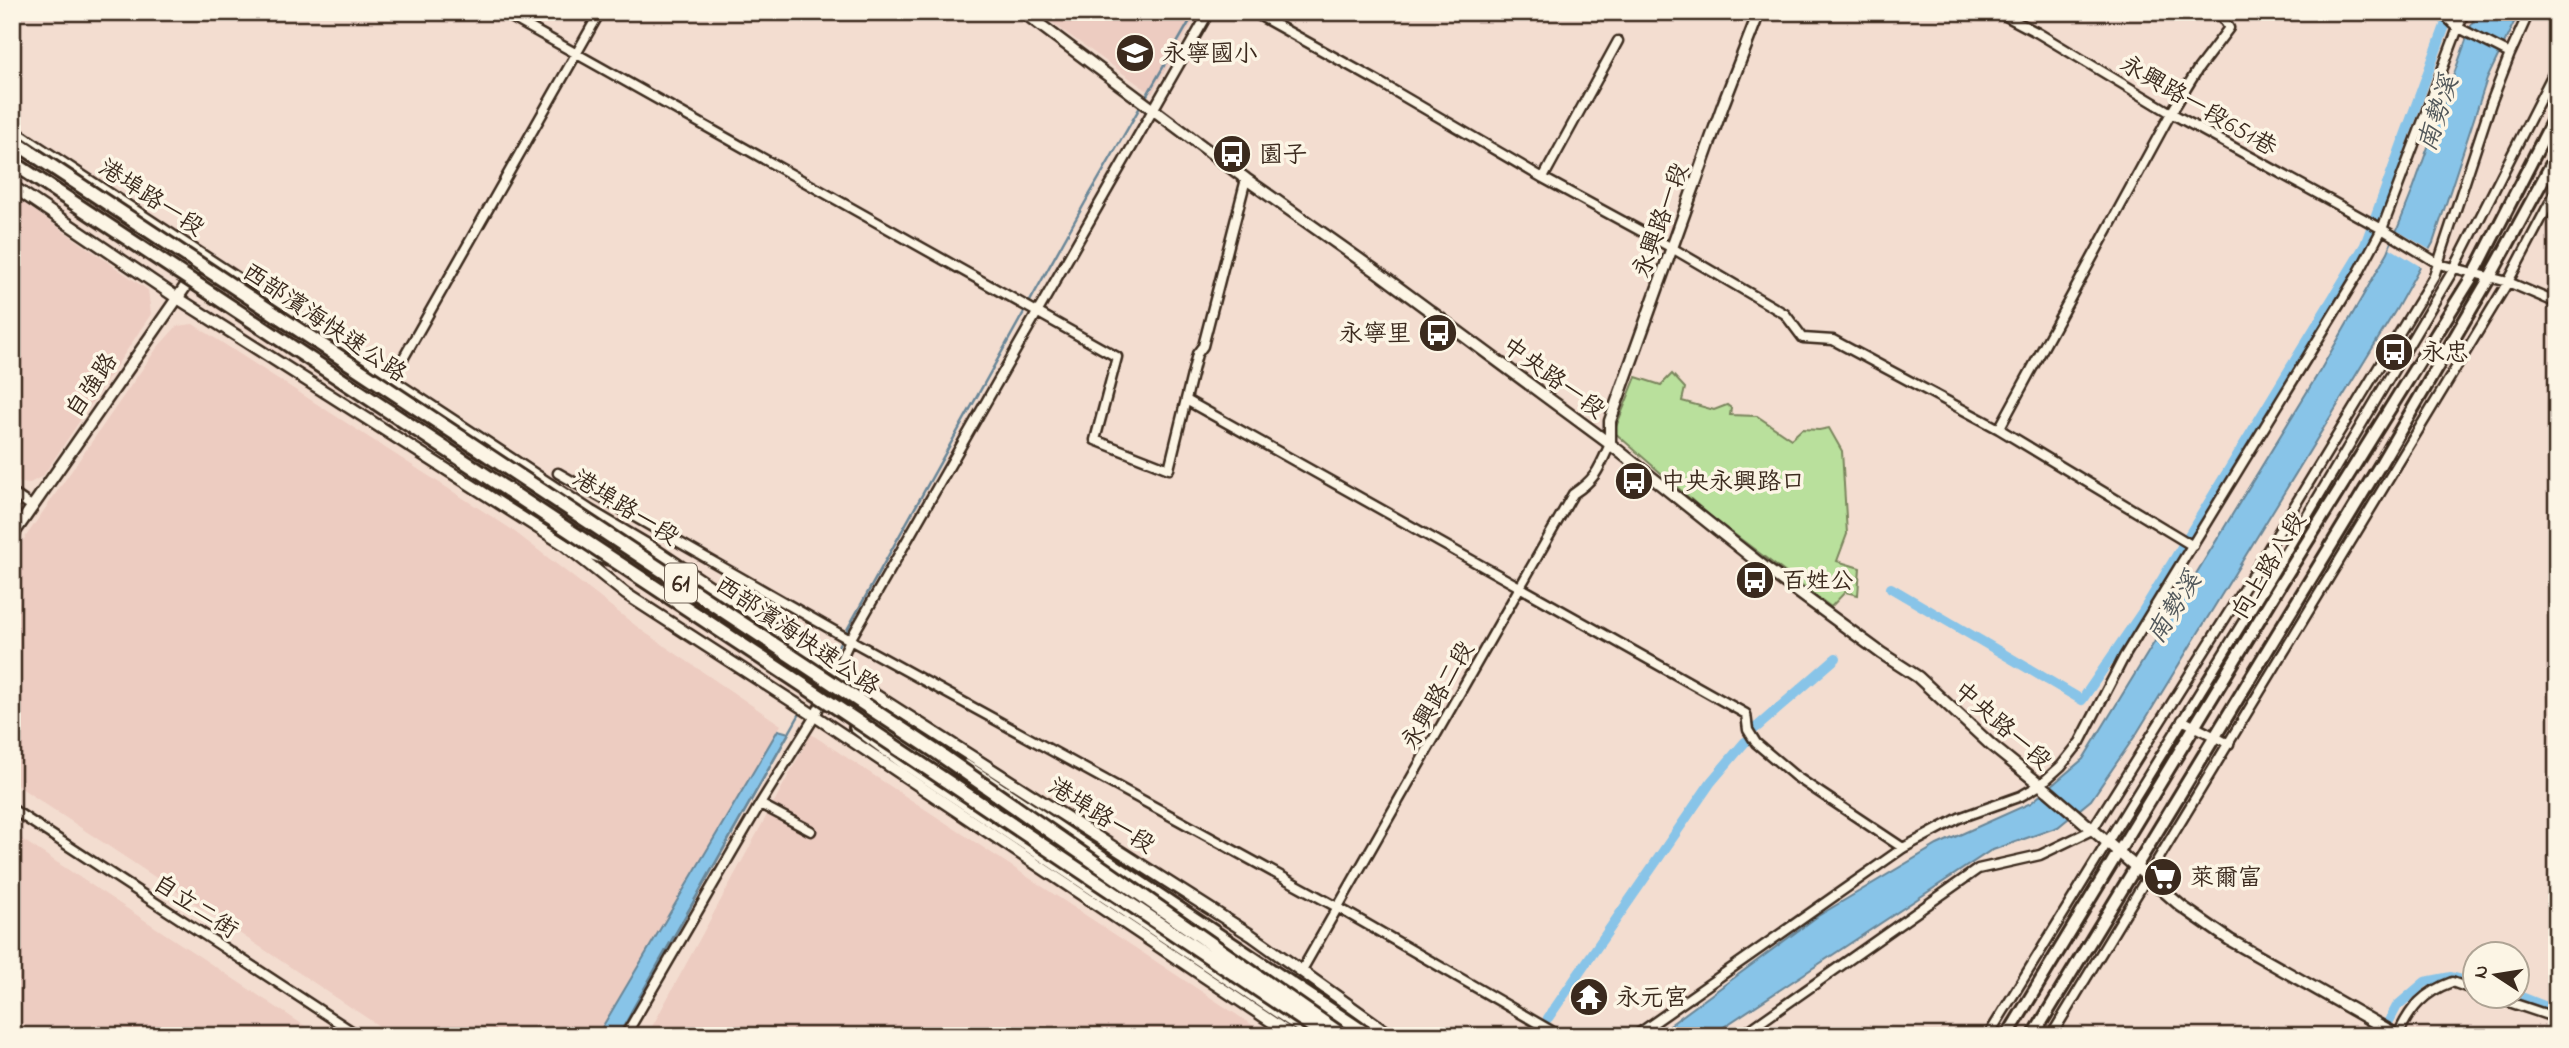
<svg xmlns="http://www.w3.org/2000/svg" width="2569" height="1048" viewBox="0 0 2569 1048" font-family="'Indie Flower','LXGW WenKai TC',sans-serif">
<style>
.built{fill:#edccc1}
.green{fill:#b9e09c;stroke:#7a855d;stroke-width:2}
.water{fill:#88c4e8;stroke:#698697;stroke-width:2}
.pier{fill:#f3ddd0}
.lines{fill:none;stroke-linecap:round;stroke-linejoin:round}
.stream{stroke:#698697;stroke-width:2.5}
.canal{stroke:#88c4e8;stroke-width:10}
.minor-casing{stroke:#3b2a1e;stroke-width:13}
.tertiary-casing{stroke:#3b2a1e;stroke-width:15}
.secondary-casing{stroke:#3b2a1e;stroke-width:16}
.trunk-casing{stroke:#3b2a1e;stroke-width:18}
.minor{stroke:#fcf5e5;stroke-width:8}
.tertiary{stroke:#fcf5e5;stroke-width:10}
.secondary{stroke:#fcf5e5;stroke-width:10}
.trunk{stroke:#fcf5e5;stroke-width:12}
.trunk-bridge-casing{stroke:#3b2a1e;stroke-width:18;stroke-linecap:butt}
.trunk-bridge{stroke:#fcf5e5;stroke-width:12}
.labels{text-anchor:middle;stroke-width:7;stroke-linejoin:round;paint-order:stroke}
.shield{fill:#fcf5e5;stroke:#75675a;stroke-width:2}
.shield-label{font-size:23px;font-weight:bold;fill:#3b2a1e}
.poi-label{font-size:24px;fill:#3b2a1e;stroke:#fcf5e5;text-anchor:start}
.street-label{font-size:24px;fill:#3b2a1e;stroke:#fcf5e5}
.water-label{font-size:26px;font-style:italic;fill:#52585b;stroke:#fcf5e5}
</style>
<rect width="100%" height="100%" fill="#f3ddd0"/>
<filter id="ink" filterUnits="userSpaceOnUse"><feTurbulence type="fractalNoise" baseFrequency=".0143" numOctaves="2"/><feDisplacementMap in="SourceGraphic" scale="14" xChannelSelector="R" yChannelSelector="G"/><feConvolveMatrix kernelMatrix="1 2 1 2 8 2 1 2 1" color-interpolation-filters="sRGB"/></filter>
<g filter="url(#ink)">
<path class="built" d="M1037 12H1199L1152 94Z
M12 195 148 290 151 314 43 476 28 484 12 481Z
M193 324 511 529 644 632 781 725 665 928 596 1036H394L12 782V570L19 560 22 542 157 348 177 326Z
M811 734 1269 1036H647Z
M12 833 17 836 320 1036H12Z"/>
<path class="green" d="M1672 374 1685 388 1682 401 1714 410 1727 405 1731 408 1730 415 1757 416 1791 439 1802 429 1819 430 1829 428 1842 451 1847 534 1837 561 1860 568 1858 595 1845 592 1831 607 1710 516 1614 432 1636 377 1661 385Z"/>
<path class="water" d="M2476 12H2519L2487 79 2433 243 2397 308 2137 733 2091 800 2058 827 1990 851 1710 1036H1655L1818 916 1937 845 2031 803 2083 759 2321 369 2388 252 2412 192Z
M778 730 789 733 618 1036H597Z"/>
<path class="pier" d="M2398 231 2432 251 2423 268 2390 248Z"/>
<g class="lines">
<path class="stream" d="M829 662 1087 199 1195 12
M631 1012 802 710"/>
<path class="canal" d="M1891 588 2082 700 2143 611 2365 245 2450 12
M1757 727 1836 658
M2516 995 2557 1011
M1548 1018 1711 782 1745 742
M1538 1032 1545 1036
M2381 1036 2397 1006 2425 982 2451 977 2474 983"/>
<g class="minor-casing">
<path id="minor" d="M502 12 1117 357 1095 440 1169 469 1197 354 1203 346 1246 179
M1253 12 1379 82 1543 178 1672 248 1785 314 1803 338 1833 340 1999 429 2193 546
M1998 12 2038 33 2171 113 2382 229 2439 264 2508 282 2557 303
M2441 12 2457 27 2510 54
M1543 178 1618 41
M391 380 600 12
M1186 400 1746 714 1748 730 1756 743 1795 776 1903 848
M1999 429 2171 113 2198 69 2229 28 2219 12
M558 473 850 640 1337 907 1560 1036
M12 493 33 507
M2182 720 2229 744
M760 804 811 831
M12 809 359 1036
M1302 970 1573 494C1596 479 1599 469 1610 444
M2491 996 2557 1018
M2398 1035C2410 1008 2424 992 2452 982L2474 990
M625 1036 760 804 815 716 850 640 1209 12
M1635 1036 1903 848 1959 818 2021 796 2040 785 2061 766 2080 742 2124 657 2358 274 2382 229 2464 12
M1741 1036 1978 869 2040 855 2092 830 2258 566 2434 276 2491 103 2510 54 2529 12
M1988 1036 2272 575 2455 267 2557 66
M2051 1036 2508 282 2557 189
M2371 1036 2379 1024"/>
</g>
<g class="tertiary-casing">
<path id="tertiary" d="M1023 12 1246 179 1376 271 1610 444 1764 567 1881 653 1918 677 1991 745 2048 791 2181 906 2230 940 2399 1036
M12 130 590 511 651 547 836 670 1251 935 1392 1036
M12 186 176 297 565 545 626 594 815 716 1293 1036
M1610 444V421L1723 105 1759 12
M12 536 203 261
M570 547 606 559
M652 568 668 584 1079 859"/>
</g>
<g class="secondary-casing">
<path id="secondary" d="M2007 1036 2282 582 2475 272 2557 112
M2033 1036 2380 465 2490 277 2557 154"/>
</g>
<g class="trunk-casing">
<path id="trunk" d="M856 727 903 762 1315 1036
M965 766 1369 1036"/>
</g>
<use href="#minor" class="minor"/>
<use href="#tertiary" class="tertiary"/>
<use href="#secondary" class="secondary"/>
<use href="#trunk" class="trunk"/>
<g class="trunk-bridge-casing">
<path id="trunk-bridge" d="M12 140 938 753 1343 1036
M12 162 839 709 1327 1036"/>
</g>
<use href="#trunk-bridge" class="trunk-bridge"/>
</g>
</g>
<defs>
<g id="school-disc" transform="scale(2.0125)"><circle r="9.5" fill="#3b2a1e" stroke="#fcf5e5"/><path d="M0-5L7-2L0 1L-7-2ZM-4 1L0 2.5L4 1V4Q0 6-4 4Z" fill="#fff"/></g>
<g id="bus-disc" transform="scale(2.0125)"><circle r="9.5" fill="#3b2a1e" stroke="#fcf5e5"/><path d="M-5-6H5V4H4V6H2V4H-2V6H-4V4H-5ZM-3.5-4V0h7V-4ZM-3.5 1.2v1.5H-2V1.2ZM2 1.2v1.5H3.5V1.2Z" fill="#fff"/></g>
<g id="supermarket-disc" transform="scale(2.0125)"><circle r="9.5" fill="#3b2a1e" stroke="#fcf5e5"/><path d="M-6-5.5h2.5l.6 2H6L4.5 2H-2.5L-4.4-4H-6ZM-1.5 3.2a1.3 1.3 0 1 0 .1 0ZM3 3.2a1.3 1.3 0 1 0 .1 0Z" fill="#fff"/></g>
<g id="temple-disc" transform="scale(2.0125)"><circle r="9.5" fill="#3b2a1e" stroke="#fcf5e5"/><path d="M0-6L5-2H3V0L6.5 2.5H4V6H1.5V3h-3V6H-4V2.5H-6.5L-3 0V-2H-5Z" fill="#fff"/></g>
</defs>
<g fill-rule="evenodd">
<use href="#school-disc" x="1135" y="53"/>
<use href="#bus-disc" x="1232" y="154"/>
<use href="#bus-disc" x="1438" y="333"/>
<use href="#bus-disc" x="2394" y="352"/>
<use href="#bus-disc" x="1634" y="481"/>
<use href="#bus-disc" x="1755" y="580"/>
<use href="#supermarket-disc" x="2163" y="877"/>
<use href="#temple-disc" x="1589" y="997"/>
</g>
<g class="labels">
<rect class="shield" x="665" y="563.5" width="32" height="39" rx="5"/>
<g class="shield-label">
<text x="681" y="591">61</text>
</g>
<g class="poi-label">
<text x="1162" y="61">永寧國小</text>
<text x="1259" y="162">園子</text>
<text x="1411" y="341" text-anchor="end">永寧里</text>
<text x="2421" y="360">永忠</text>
<text x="1661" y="489">中央永興路口</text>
<text x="1782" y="588">百姓公</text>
<text x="2190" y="885">萊爾富</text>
<text x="1616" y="1005">永元宮</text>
</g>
<g class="street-label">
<text transform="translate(2199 105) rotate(30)" y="8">永興路一段651巷</text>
<text transform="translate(152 197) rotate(33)" y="8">港埠路一段</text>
<text transform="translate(1660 220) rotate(-70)" y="8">永興路一段</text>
<text transform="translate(325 322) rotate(34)" y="8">西部濱海快速公路</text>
<text transform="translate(1554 377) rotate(36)" y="8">中央路一段</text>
<text transform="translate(91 385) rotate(-56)" y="8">自強路</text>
<text transform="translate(626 507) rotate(32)" y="8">港埠路一段</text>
<text transform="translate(2268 565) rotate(-59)" y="8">向上路八段</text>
<text transform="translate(798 635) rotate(34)" y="8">西部濱海快速公路</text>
<text transform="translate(1437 695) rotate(-60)" y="8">永興路二段</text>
<text transform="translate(2003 725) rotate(41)" y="8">中央路一段</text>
<text transform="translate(1102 815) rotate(32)" y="8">港埠路一段</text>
<text transform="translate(196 906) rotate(33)" y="8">自立二街</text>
</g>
<g class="water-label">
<text transform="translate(2437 113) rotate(-72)" y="9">南勢溪</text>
<text transform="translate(2173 607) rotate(-58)" y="9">南勢溪</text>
</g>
</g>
<rect width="2569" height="1048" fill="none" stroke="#fcf5e5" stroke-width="42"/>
<rect x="21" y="21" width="2527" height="1006" fill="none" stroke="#3b2a1e" stroke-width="2.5" filter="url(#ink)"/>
<g transform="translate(2496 975) rotate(282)"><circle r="33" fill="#fcf5e5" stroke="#afa495" stroke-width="2"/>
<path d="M0-5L12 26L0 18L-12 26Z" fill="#3b2a1e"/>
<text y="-10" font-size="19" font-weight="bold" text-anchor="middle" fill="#3b2a1e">N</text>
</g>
</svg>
